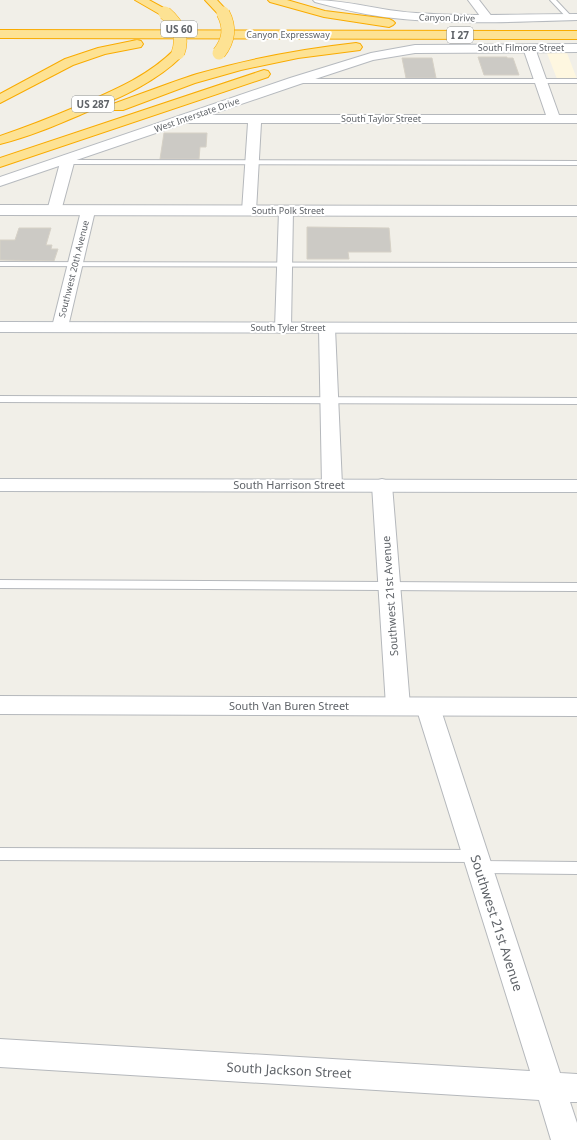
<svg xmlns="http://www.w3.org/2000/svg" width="577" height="1140" viewBox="0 0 577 1140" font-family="'Noto Sans',sans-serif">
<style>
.commercial{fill:#fef7e0}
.building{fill:#cccac5;stroke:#d6d1c6}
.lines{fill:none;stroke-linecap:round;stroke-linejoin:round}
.service-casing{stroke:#b5b8bc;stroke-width:2}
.minor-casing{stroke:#b5b8bc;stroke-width:2}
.tertiary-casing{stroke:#b5b8bc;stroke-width:2}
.secondary-casing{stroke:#b6babf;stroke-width:2}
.motorway-casing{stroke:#f9ab00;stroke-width:2}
.service{fill:#fff;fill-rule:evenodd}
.minor{fill:#fff;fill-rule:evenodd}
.tertiary{fill:#fff;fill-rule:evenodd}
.secondary{fill:#fff;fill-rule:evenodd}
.motorway{fill:#fde293;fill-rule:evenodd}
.motorway-bridge-casing{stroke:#f9ab00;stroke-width:14;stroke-linecap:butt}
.motorway-bridge{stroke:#fde293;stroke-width:13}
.labels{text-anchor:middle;stroke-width:4;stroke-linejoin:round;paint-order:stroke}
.far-street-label{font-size:9px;fill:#5f6368;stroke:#fff}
.shield{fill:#fff;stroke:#8f9295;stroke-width:1}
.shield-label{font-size:10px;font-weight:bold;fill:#5f6368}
.street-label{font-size:11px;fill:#5f6368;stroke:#fff}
.near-street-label{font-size:13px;fill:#5f6368;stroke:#fff}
</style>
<rect width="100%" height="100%" fill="#f1efe8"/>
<path class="commercial" d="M547 53H567L577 79H557Z"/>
<path class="building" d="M478 57H507V58H513L519 75H484Z
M402 58H432L436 78H406Z
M164 133H207L206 147H200L199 159H160Z
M307 227 389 228 391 252H348L349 259H307Z
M19 228H51L46 245H52L51 249H58L54 261 0 260V240H15Z"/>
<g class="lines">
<g class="service-casing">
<path id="service" d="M550 0H556L572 17V19H568Z
M577 79V83H296L293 81 296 79Z
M64 160 577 161V165L67 164H64Z
M0 262 577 263V267L0 266Z
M0 396 577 398V404L0 402Z
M0 580 577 583V591L0 588Z
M0 848 475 850 480 852 482 856 480 860 475 862 0 860Z
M479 861 577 862V874L479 873 474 871 472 867 474 863Z"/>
</g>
<g class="minor-casing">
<path id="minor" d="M468 0H479L493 18 491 20H483Z
M529 45 533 46 535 48 559 115H577V123H261L256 211 254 214 249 215 244 214 242 211 248 123H184L179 122 178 119 179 116 184 115H546L523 48 525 46Z
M68 155 73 156 75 159 61 211 59 214 54 215 49 214 47 211 61 159 63 156Z
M88 207 93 208 95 211 68 327 66 331 60 332 54 331 52 327 81 211 83 208Z
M286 207 291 208 293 211 291 328 289 332 283 333 277 332 275 328 279 211 281 208Z
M327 323 333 324 335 328 342 485 339 489 332 491 325 489 322 485 319 328 321 324Z
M382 479 389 481 392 485 410 706 406 712 398 715 390 712 386 706 372 485 375 481Z
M428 698 436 701 440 707 560 1073 577 1074V1102H570L577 1123V1140H551L539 1100 0 1067V1039L530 1071 416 707 420 701Z"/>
</g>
<g class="tertiary-casing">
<path id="tertiary" d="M0 205 577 206V216L0 215Z
M0 696 577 698V716L0 714Z"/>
</g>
<g class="secondary-casing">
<path id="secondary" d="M313 0C348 0 381 11 416 13 469 17 523 14 577 14V20C513 22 448 25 384 17 361 14 338 8 315 2Z
M577 44V52L415 53 373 60 300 84 0 186V177L290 78 371 53 415 45Z
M0 322 577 323V333L0 332Z
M0 479 577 480V492L0 491Z"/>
</g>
<g class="motorway-casing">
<path id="motorway" d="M135 0H149L169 11 171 13 169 15H161Z
M205 0H217L229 13 227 15H219Z
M268 0H287L325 11 389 19 393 21 395 23 393 25 389 27 324 17 270 2Z
M0 30 577 31V39L0 38Z
M137 40 141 41 143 44 141 47 105 54 73 65 0 103V94L65 59 98 48Z
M356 43 360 44 362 47 360 50 298 58 241 70 195 83 123 110H113L111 107 113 104C141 94 169 83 197 74 249 59 302 49 356 43Z
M178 49 182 50 184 53 182 56C154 84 116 99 80 115 54 126 28 137 0 144V136C27 127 52 117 78 106 112 91 147 77 174 50Z
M264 70 268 71 270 74 268 77 0 167V158Z"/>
</g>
<use href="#service" class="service"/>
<use href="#minor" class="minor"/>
<use href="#tertiary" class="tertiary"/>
<use href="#secondary" class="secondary"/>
<use href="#motorway" class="motorway"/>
<g class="motorway-bridge-casing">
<path id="motorway-bridge" d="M165 13C178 24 184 36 178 53
M219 53C229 40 231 28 223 13"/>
</g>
<use href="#motorway-bridge" class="motorway-bridge"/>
</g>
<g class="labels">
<g class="far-street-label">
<text transform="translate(447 18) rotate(1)" y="3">Canyon Drive</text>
<text x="288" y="38">Canyon Expressway</text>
<text x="521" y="51">South Filmore Street</text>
<text transform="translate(197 115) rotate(-19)" y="3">West Interstate Drive</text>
<text x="381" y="122">South Taylor Street</text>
<text x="288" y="214">South Polk Street</text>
<text transform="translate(74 269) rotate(-76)" y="3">Southwest 20th Avenue</text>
<text x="288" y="331">South Tyler Street</text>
</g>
<g class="shield">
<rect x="161" y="21" width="36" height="16" rx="3"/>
<rect x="447" y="27" width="26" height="16" rx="3"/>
<rect x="72" y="96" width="42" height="16" rx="3"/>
</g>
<g class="shield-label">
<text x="179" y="33">US 60</text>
<text x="460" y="39">I 27</text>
<text x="93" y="108">US 287</text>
</g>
<g class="street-label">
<text x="289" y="489">South Harrison Street</text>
<text transform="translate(390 596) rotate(-94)" y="4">Southwest 21st Avenue</text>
<text x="289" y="710">South Van Buren Street</text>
</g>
<g class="near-street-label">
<text transform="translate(497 923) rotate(72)" y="5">Southwest 21st Avenue</text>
<text transform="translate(289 1070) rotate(3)" y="5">South Jackson Street</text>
</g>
</g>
</svg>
